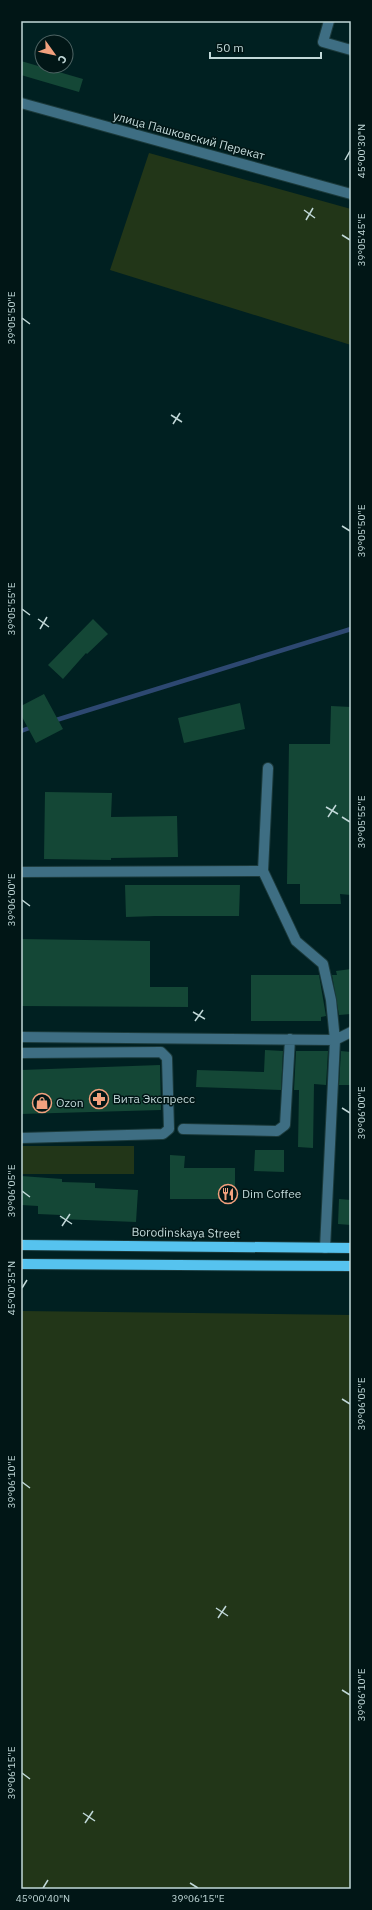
<svg xmlns="http://www.w3.org/2000/svg" width="372" height="1910" viewBox="0 0 372 1910" font-family="'IBM Plex Sans',sans-serif">
<style>
.green{fill:#223618}
.lines{fill:none;stroke-linecap:round;stroke-linejoin:round}
.stream{stroke:#2d4871;stroke-width:4.5}
.building{fill:#144736}
.minor-casing{stroke:#1b3a3b;stroke-width:12}
.major-casing{stroke:#1b3a3b;stroke-width:12}
.minor{stroke:#3e6e83;stroke-width:10}
.major{stroke:#56c3ef;stroke-width:10}
.ticks{fill:none;stroke:#c1d8d8;stroke-width:1.5}
.labels{text-anchor:middle;stroke-width:3;stroke-linejoin:round;paint-order:stroke}
.street-label{font-size:12px;fill:#c1d8d8;stroke:#011616}
.poi-label{font-size:12px;fill:#c1d8d8;stroke:#011616;text-anchor:start}
.neatline{fill:none;stroke:#c1d8d8;stroke-width:1.5}
.ticks-label{font-size:10px;text-anchor:middle;fill:#c1d8d8}
</style>
<rect width="100%" height="100%" fill="#002021"/>
<path class="green" d="M149 153 351 209V345L110 270Z
M21 1146H134V1174H21Z
M21 1311 351 1315V1889H21Z"/>
<g class="lines">
<path class="stream" d="M53 721 351 629
M21 731 32 727"/>
</g>
<path class="building" d="M21 61 83 79 79 92 21 75Z
M93 619 108 634 87 654 86 653 63 679 48 665Z
M44 694 63 729 36 743 21 715V706Z
M240 703 245 729 184 743 178 718Z
M331 706 351 707V895L340 894 341 904H300V884H287L289 744H330Z
M45 792 112 793 111 817 177 816 178 857 111 858V860L44 859Z
M125 885H240L239 916H155L126 917Z
M21 939 150 941V987H188V1007L21 1006Z
M351 969V1014L339 1015 332 975H337L336 971Z
M251 975H319L326 1016 321 1017V1021H251Z
M265 1050 283 1051 281 1090 196 1087 197 1070 264 1072Z
M296 1051H328L326 1085 314 1084 313 1148 298 1147 299 1090H294Z
M341 1051 351 1052V1085H339Z
M160 1065 161 1110 21 1114V1070Z
M255 1150H284V1172L254 1171Z
M170 1155 185 1156 184 1168H235V1199H170Z
M21 1176 62 1179V1182L95 1183V1188L138 1190 136 1222 60 1219 61 1215 38 1214V1206L21 1205Z
M339 1199 351 1200V1225L338 1224Z"/>
<g class="lines">
<g class="minor-casing">
<path id="minor" d="M329 21 323 42 351 50
M21 103 351 194
M268 768 263 871 296 941 323 964 331 1000 335 1040 351 1032
M21 872 263 871
M21 1037 335 1040 325 1248
M21 1053 161 1052 167 1058 169 1129 163 1134 21 1138
M183 1129 277 1131 285 1125 290 1039"/>
</g>
<g class="major-casing">
<path id="major" d="M21 1245 351 1248
M21 1264 351 1266"/>
</g>
<use href="#minor" class="minor"/>
<use href="#major" class="major"/>
</g>
<path class="ticks" d="M345 160 350 151M304 210 315 218M306 220 313 208M342 235 350 240M22 318 30 324M171 415 182 422M173 424 180 413M342 526 350 531M22 609 30 615M38 619 49 627M40 629 47 617M326 807 338 814M328 817 336 805M342 817 350 822M22 900 30 906M193 1012 205 1019M195 1021 203 1010M342 1108 350 1113M22 1191 30 1197M60 1216 72 1224M62 1226 70 1214M22 1288 27 1280M342 1399 350 1404M22 1482 30 1488M216 1608 228 1616M218 1618 226 1606M342 1690 350 1695M22 1773 30 1779M83 1813 95 1821M85 1823 93 1811M190 1883 198 1888M43 1888 48 1880"/>
<defs>
<g id="pharmacy-ring" transform="scale(1)"><circle r="9.5" fill="#011616" stroke="#f2a17e" stroke-width="1.5"/><path d="M-2-6h4v4h4v4h-4v4h-4v-4h-4v-4h4Z" fill="#f2a17e"/></g>
<g id="shop-ring" transform="scale(1)"><circle r="9.5" fill="#011616" stroke="#f2a17e" stroke-width="1.5"/><path d="M-5-2.5h2.3a2.7 3.5 0 0 1 5.4 0H5L5.5 6h-11ZM-1.5-2.5h3a1.5 2.3 0 0 0-3 0Z" fill="#f2a17e"/></g>
<g id="restaurant-ring" transform="scale(1)"><circle r="9.5" fill="#011616" stroke="#f2a17e" stroke-width="1.5"/><path d="M-5-6h1v4h1v-4h1v4h1v-4h1v5L-1.5 .5V6h-2V.5L-5-1ZM5-6V6H3V1.5H1.5Q1.5-4 5-6Z" fill="#f2a17e"/></g>
</defs>
<g fill-rule="evenodd">
<use href="#pharmacy-ring" x="99" y="1099"/>
<use href="#shop-ring" x="42" y="1103"/>
<use href="#restaurant-ring" x="228" y="1194"/>
</g>
<g class="labels">
<g class="street-label">
<text transform="translate(189 136) rotate(15)" y="4">улица Пашковский Перекат</text>
<text transform="translate(186 1233) rotate(1)" y="4">Borodinskaya Street</text>
</g>
<g class="poi-label">
<text x="113" y="1103">Вита Экспресс</text>
<text x="56" y="1107">Ozon</text>
<text x="242" y="1198">Dim Coffee</text>
</g>
</g>
<rect width="372" height="1910" fill="none" stroke="#011616" stroke-width="44"/>
<g transform="translate(54 54) rotate(123)"><circle r="19" fill="#011616" stroke="#4e6464"/>
<path d="M0-3L7 15L0 10L-7 15Z" fill="#f2a17e"/>
<text y="-6" font-size="11" font-weight="bold" text-anchor="middle" fill="#c1d8d8">С</text>
</g>
<path d="M210 52v6h111v-6" fill="none" stroke="#c1d8d8" stroke-width="2"/>
<text x="216" y="52" font-size="12" fill="#c1d8d8" stroke="#011616" stroke-width="3" paint-order="stroke">50 m</text>
<rect x="22" y="22" width="328" height="1866" class="neatline"/>
<g class="ticks-label">
<text transform="translate(361 151) rotate(-90)" y="4">45°00'30"N</text>
<text transform="translate(361 240) rotate(-90)" y="4">39°05'45"E</text>
<text transform="translate(11 318) rotate(-90)" y="4">39°05'50"E</text>
<text transform="translate(361 531) rotate(-90)" y="4">39°05'50"E</text>
<text transform="translate(11 609) rotate(-90)" y="4">39°05'55"E</text>
<text transform="translate(361 822) rotate(-90)" y="4">39°05'55"E</text>
<text transform="translate(11 900) rotate(-90)" y="4">39°06'00"E</text>
<text transform="translate(361 1113) rotate(-90)" y="4">39°06'00"E</text>
<text transform="translate(11 1191) rotate(-90)" y="4">39°06'05"E</text>
<text transform="translate(11 1288) rotate(-90)" y="4">45°00'35"N</text>
<text transform="translate(361 1404) rotate(-90)" y="4">39°06'05"E</text>
<text transform="translate(11 1482) rotate(-90)" y="4">39°06'10"E</text>
<text transform="translate(361 1695) rotate(-90)" y="4">39°06'10"E</text>
<text transform="translate(11 1773) rotate(-90)" y="4">39°06'15"E</text>
<text x="43" y="1902">45°00'40"N</text>
<text x="198" y="1902">39°06'15"E</text>
</g>
</svg>
